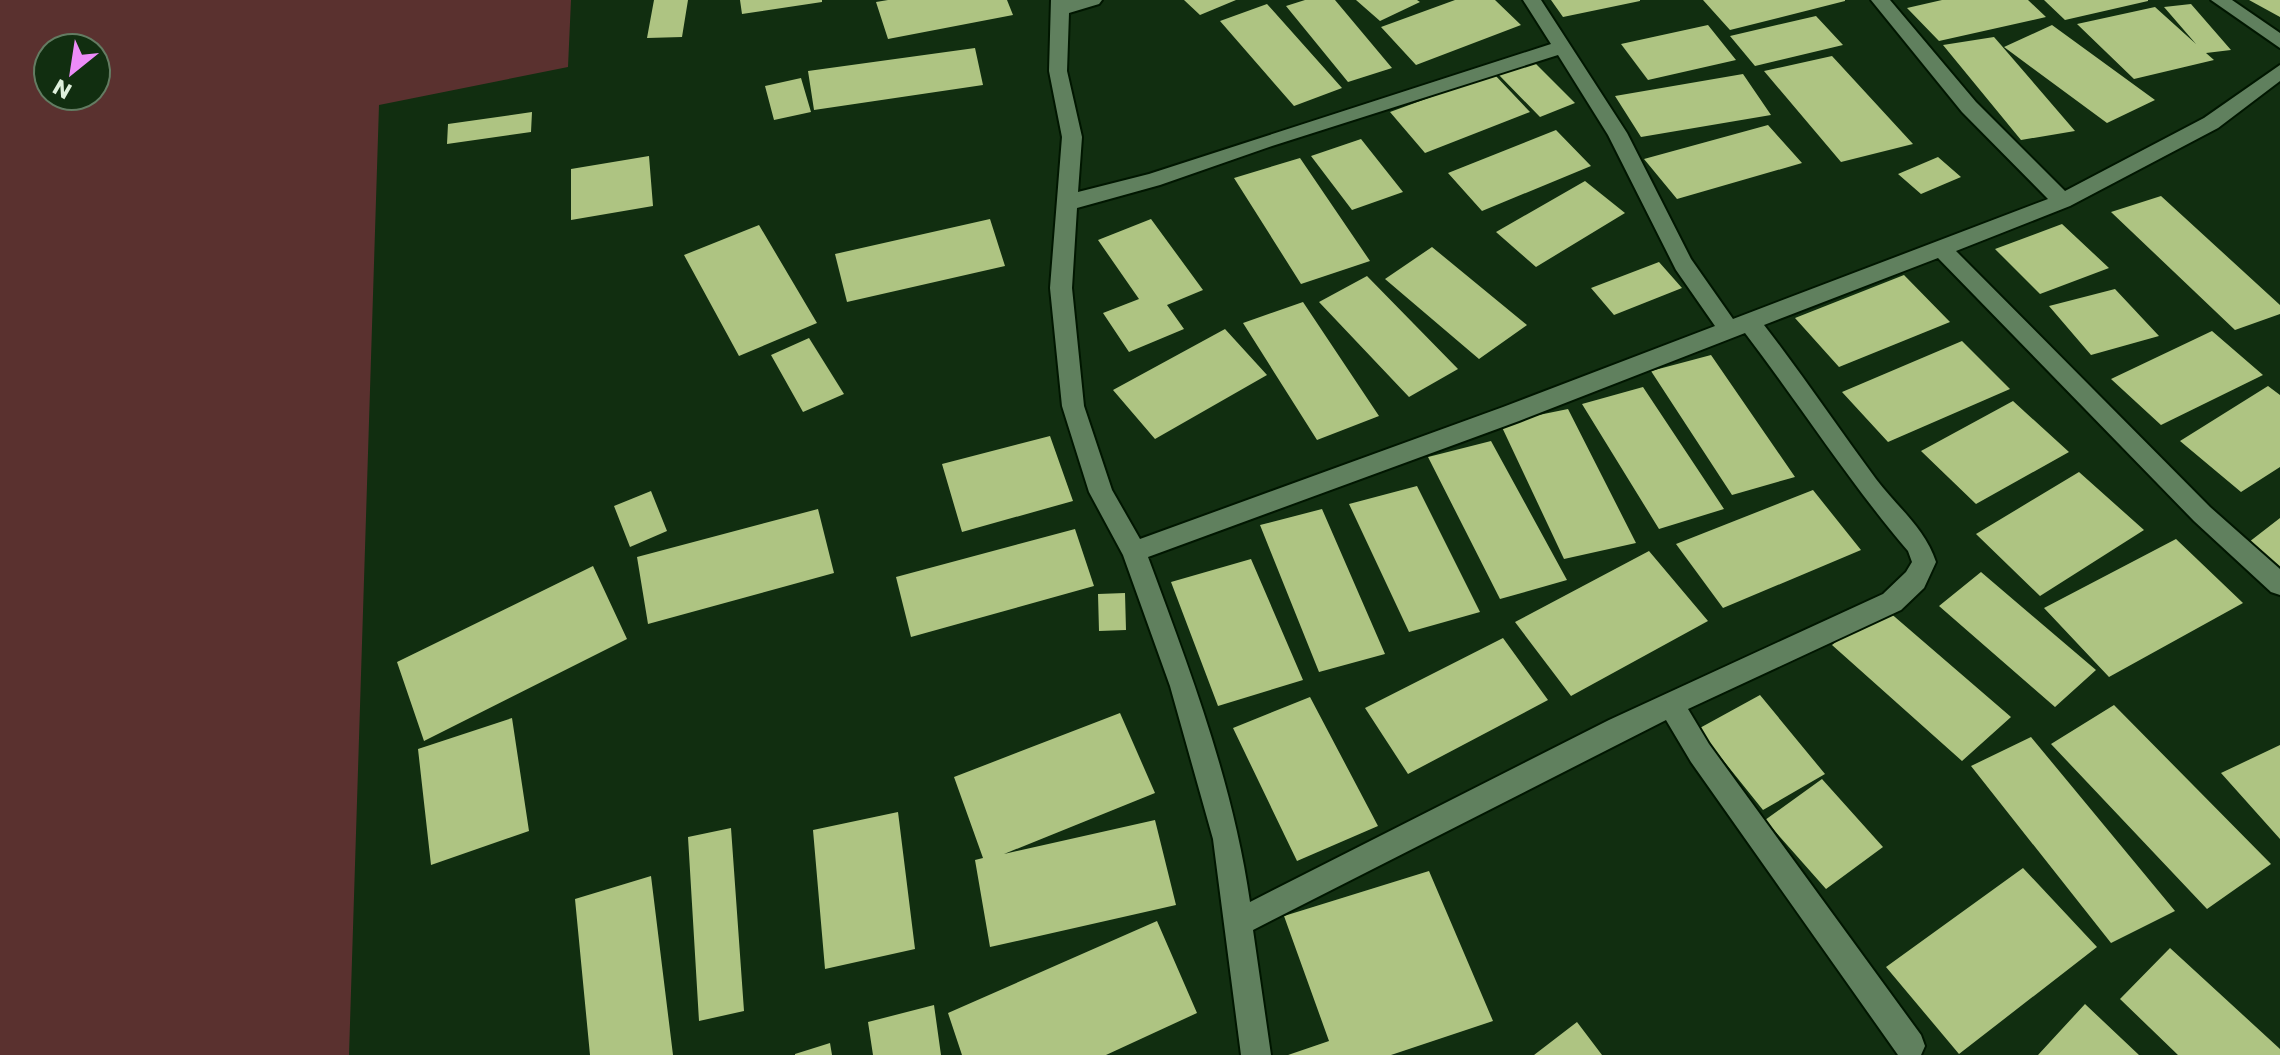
<svg xmlns="http://www.w3.org/2000/svg" width="2280" height="1055" viewBox="0 0 2280 1055" font-family="Poppins,sans-serif">
<style>
.green{fill:#5a312f;fill-rule:evenodd}
.building{fill:#aec482}
.lines{fill:none;stroke-linecap:round;stroke-linejoin:round}
.minor-casing{stroke:#001600;stroke-width:4}
.minor{fill:#60805e;fill-rule:evenodd}
</style>
<rect width="100%" height="100%" fill="#112e10"/>
<path class="green" d="M0 0H571L568 67 379 105 349 1055H0ZM48 48H96V96H48Z"/>
<path class="building" d="M654 0H688L682 37 647 38Z
M740 0H822V2L742 14Z
M888 0H1007L1013 15 888 39 876 2Z
M1184 0H1236L1200 15Z
M1305 0H1335L1392 68 1348 82 1286 6Z
M1356 0H1417L1420 2 1380 21Z
M1455 0H1495L1521 25 1416 65 1381 27Z
M1551 0H1640V1L1563 17Z
M1703 0H1845V1L1730 30Z
M1942 0H2028L2046 17 1939 41 1907 8Z
M2044 0H2148V1L2065 20Z
M2249 0H2280V17Z
M1267 4 1342 88 1294 106 1220 21Z
M2191 4 2231 50 2206 53 2214 60 2134 79 2077 24 2155 7 2196 44 2164 7Z
M1816 16 1843 45 1755 66 1730 36Z
M1708 25 1736 60 1648 80 1621 44Z
M2052 25 2155 100 2107 123 2004 47Z
M1994 37 2001 45 2075 131 2021 140 1943 45Z
M975 48 983 85 814 110 808 71Z
M1832 56 1913 144 1841 162 1764 71Z
M1533 61 1575 103 1540 117 1498 74Z
M1494 74 1530 112 1425 153 1390 112Z
M1743 74 1771 115 1641 137 1615 96Z
M801 78 811 112 774 120 765 86Z
M532 112 531 132 447 144 448 124Z
M1768 125 1802 163 1677 199 1644 159Z
M1556 130 1591 166 1482 211 1448 173Z
M1361 139 1403 192 1352 210 1311 156Z
M649 156 653 206 571 220V169Z
M1938 157 1961 177 1921 194 1898 174Z
M1300 158 1370 261 1301 284 1234 178Z
M1585 181 1625 213 1536 267 1496 232Z
M2161 196 2280 305V314L2235 330 2111 212Z
M990 219 1005 266 847 302 835 254Z
M1151 219 1203 290 1167 305 1184 329 1129 352 1103 313 1139 299 1098 240Z
M2062 224 2109 268 2040 294 1995 249Z
M759 225 817 323 739 356 684 255Z
M1432 247 1527 325 1479 359 1385 279Z
M1659 262 1682 288 1614 315 1591 288Z
M1904 275 1950 322 1839 367 1795 318Z
M1367 276 1458 369 1409 397 1319 302Z
M2115 289 2159 336 2091 355 2049 306Z
M1303 302 1379 416 1317 440 1243 323Z
M1225 329 1267 375 1155 439 1113 390Z
M2212 331 2263 375 2161 425 2111 379Z
M809 338 844 394 803 412 771 355Z
M1962 341 2010 389 1888 442 1842 392Z
M1711 355 1795 477 1732 495 1651 371Z
M2268 386 2280 395V467L2241 492 2180 441Z
M1643 387 1724 509 1659 529 1582 404Z
M2013 401 2069 452 1976 504 1921 451Z
M1568 409 1636 543 1564 559 1500 423Z
M1050 436 1073 501 962 532 942 464Z
M1491 441 1567 580 1500 599 1428 457Z
M2079 472 2144 530 2040 596 1976 534Z
M1417 486 1480 612 1409 632 1349 504Z
M1813 490 1861 550 1723 608 1676 544Z
M651 491 667 531 630 547 614 506Z
M818 509 834 573 648 624 637 557Z
M1322 509 1385 654 1319 672 1260 525Z
M2280 518V567L2249 542Z
M1075 529 1094 586 911 637 896 577Z
M2176 539 2243 603 2109 677 2044 608Z
M1649 551 1708 621 1571 696 1515 622Z
M1251 559 1303 680 1218 706 1171 582Z
M593 566 627 639 424 741 397 662Z
M1981 572 2096 670 2055 707 1939 606Z
M1125 593 1126 630 1099 631 1098 594Z
M1881 605 2011 717 1962 761 1832 645Z
M1503 638 1548 700 1408 774 1365 708Z
M1760 695 1825 774 1763 810 1698 729Z
M1310 697 1378 826 1297 861 1233 728Z
M2114 705 2271 864 2207 909 2051 744Z
M1120 713 1155 793 1004 854 1155 820 1176 905 990 947 975 860 983 858 954 777Z
M512 718 529 831 431 865 418 749Z
M2031 737 2175 911 2111 943 1971 766Z
M2280 745V839L2221 773Z
M1822 779 1883 847 1826 889 1765 820Z
M898 812 915 949 825 969 813 830Z
M731 828 744 1011 699 1021 688 837Z
M2023 868 2097 947 1959 1054 1886 967Z
M1429 871 1493 1021 1391 1055H1288L1329 1041 1284 916Z
M651 876 673 1055H590L575 899Z
M1157 921 1197 1013 1106 1055H962L948 1013Z
M2170 948 2280 1049V1055H2178L2120 999Z
M2085 1004 2139 1055H2038Z
M934 1005 941 1055H873L868 1022Z
M1577 1022 1602 1055H1534Z
M830 1043 832 1055H795V1054Z"/>
<g class="lines">
<g class="minor-casing">
<path id="minor" d="M1051 0H1102L1099 4 1069 13 1067 71 1082 137 1078 192 1149 174 1551 44 1523 0H1541L1627 133 1691 259 1733 319 2048 199 1962 112 1871 0H1890L1976 102 2065 191 2204 118 2280 65V81L2218 128 2070 206 1956 251 2210 507 2280 569V595L2271 592 2194 521 1938 258 1764 325C1803 375 1838 428 1876 479 1897 507 1925 528 1936 562L1924 588 1901 610 1688 709 1709 744 1921 1035 1925 1046 1921 1055H1898L1691 762 1666 720 1253 930 1271 1055H1241L1213 839 1170 686 1123 555 1089 492 1062 406 1050 288 1062 137 1049 71ZM1558 55 1608 135 1676 270 1715 326 1503 407 1140 539 1112 490 1084 406 1072 288 1077 208 1160 185 1272 146ZM1745 333C1800 405 1849 482 1908 551L1912 562 1906 572 1883 594 1609 720 1250 902C1233 783 1190 670 1148 557L1519 421Z
M2211 0H2232L2280 33V48Z"/>
</g>
<use href="#minor" class="minor"/>
</g>
<g transform="translate(72 72) rotate(210)"><circle r="38" fill="#112e10" stroke="#637c62" stroke-width="2"/>
<path d="M0-6L14 30L0 20L-14 30Z" fill="#ed8cf9"/>
<text y="-12" font-size="22" font-weight="bold" text-anchor="middle" fill="#def0dc">N</text>
</g>
</svg>
